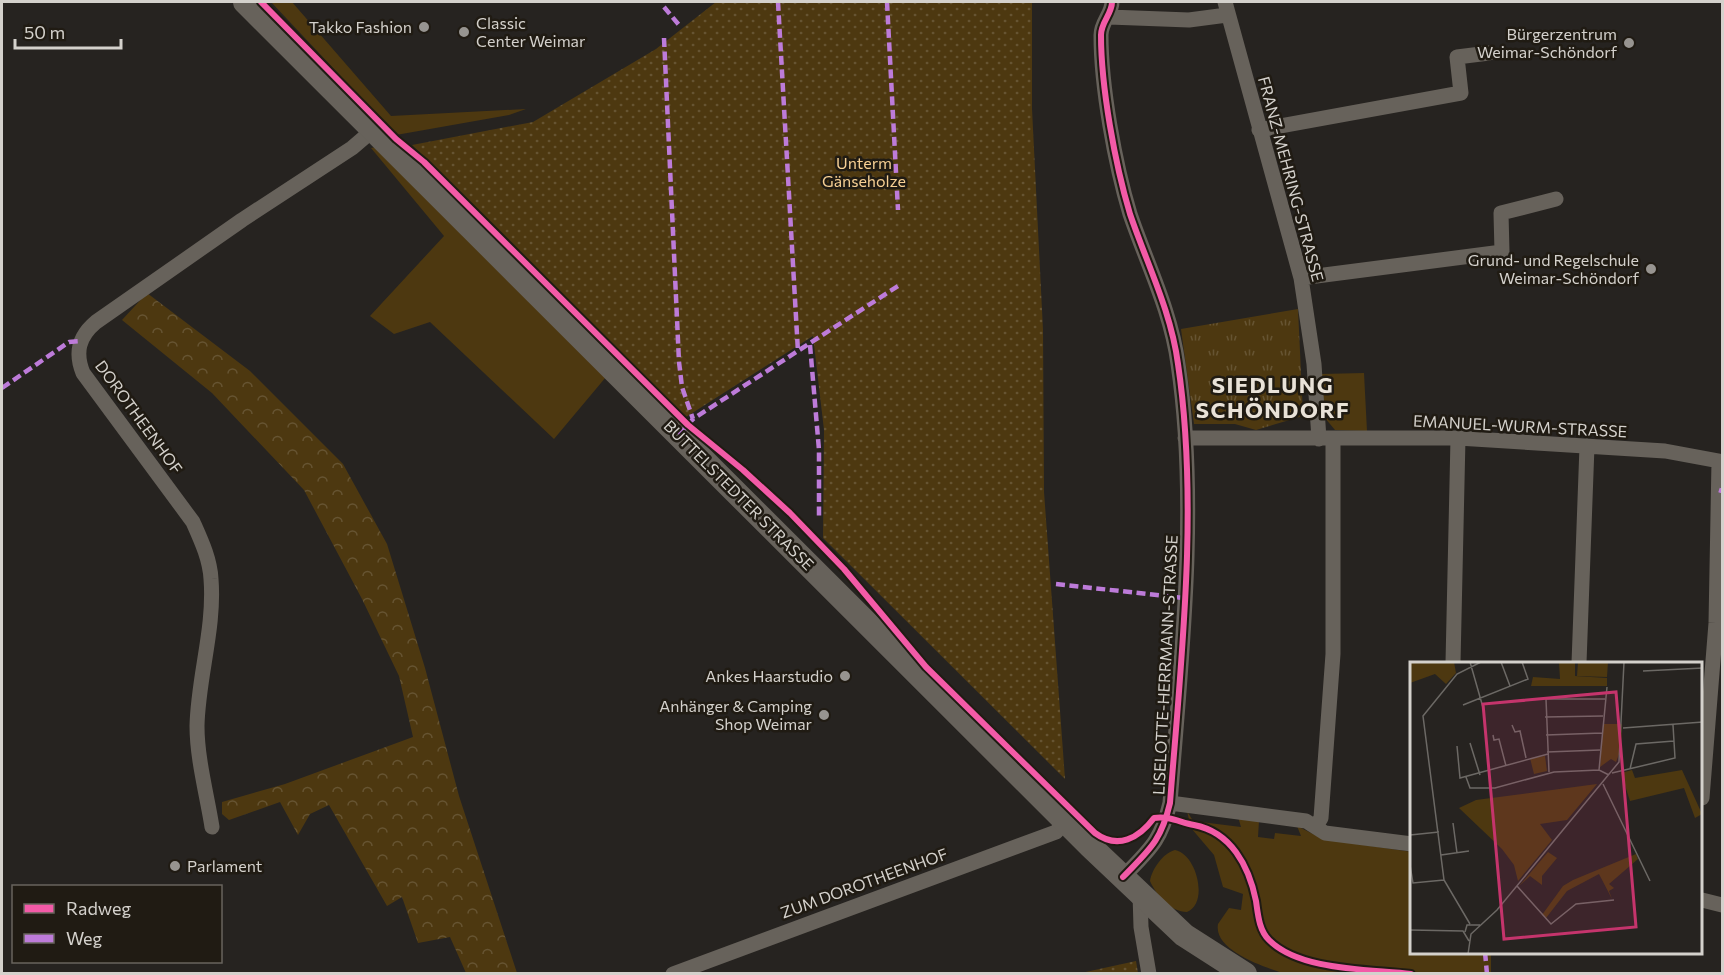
<svg xmlns="http://www.w3.org/2000/svg" width="1724" height="975" viewBox="0 0 1724 975" font-family="Commissioner,sans-serif">
<style>
.grass{fill:#4d3810}
.forest{fill:url(#forest-crowns)}
.park{fill:url(#park-tufts)}
.garden{fill:url(#garden-dots)}
.lines{fill:none;stroke-linecap:round;stroke-linejoin:round}
.street{stroke:#67625b;stroke-width:15}
.primary{stroke:#67625b;stroke-width:24}
.quiet{stroke:#bd7bd9;stroke-width:4.5;stroke-dasharray:9 4.5;stroke-linecap:butt}
.cycleway-casing{stroke:#201b13;stroke-width:10}
.cycleway{stroke:#f35aa7;stroke-width:6}
.poi-dot{fill:#979490;stroke:#201b13;stroke-width:2}
.labels{text-anchor:middle;stroke-width:5;stroke-linejoin:round;paint-order:stroke}
.poi-label{font-size:16px;fill:#d4d1cc;stroke:#201b13;text-anchor:end}
.park-label{font-size:16px;fill:#f7d094;stroke:#201b13}
.street-label{font-size:16px;fill:#d4d1cc;stroke:#201b13}
.district-label{font-size:22px;font-weight:bold;letter-spacing:1.5px;fill:#e9e2d8;stroke:#201b13}
.inset-road{fill:none;stroke:#6c6965;stroke-width:1.5}
.view{fill:#c5346c;fill-opacity:0.15;stroke:#c5346c;stroke-width:3}
.inset-edge{fill:none;stroke:#d4d1cc;stroke-width:3}
</style>
<defs>
<pattern id="forest-crowns" width="20" height="18" patternUnits="userSpaceOnUse" patternTransform="scale(1.5)"><rect width="20" height="18" fill="#4d3810"/><path d="M2 6a3 3 0 1 1 6 0M12 15a3 3 0 1 1 6 0" fill="none" stroke="#665432"/></pattern>
<pattern id="park-tufts" width="24" height="20" patternUnits="userSpaceOnUse" patternTransform="scale(1.5)"><rect width="24" height="20" fill="#4d3810"/><path d="M3 7l-1-3M5 7V3M7 7l1-3M15 17l-1-3M17 17v-4M19 17l1-3" fill="none" stroke="#665432"/></pattern>
<pattern id="garden-dots" width="8" height="8" patternUnits="userSpaceOnUse" patternTransform="scale(1.5)"><rect width="8" height="8" fill="#4d3810"/><path d="M2 2h.1M6 6h.1" fill="none" stroke="#665432" stroke-width="1.8" stroke-linecap="round"/></pattern>
</defs>
<rect width="100%" height="100%" fill="#262320"/>
<path class="grass" d="M271 2H292L391 116 526 109 509 115 396 135Z
M377 147 606 377 554 439 430 322 394 334 370 316 444 236 371 148Z
M1364 373 1367 431 1335 430 1325 418 1321 374Z
M1187 811 1193 821 1241 827 1238 817 1259 821 1258 837 1274 839 1275 833 1301 836 1297 826 1323 839 1412 852V952L1491 953V973L1286 974C1267 968 1213 951 1218 924L1229 908 1241 910 1243 894 1223 887 1214 855 1191 828Z
M1175 850C1197 854 1209 904 1187 912 1171 912 1156 895 1150 881 1152 869 1163 853 1175 850Z"/>
<path class="forest" d="M147 293 250 371 343 464 387 544 425 668 459 796 517 973H466L450 937 418 943 402 897 387 906 329 805 310 814 298 835 280 802 229 820 222 814V802L285 784 413 737 399 676 362 599 304 490 212 393 122 320Z"/>
<path class="park" d="M1298 309 1303 416 1256 430 1235 424H1194L1181 329Z"/>
<path class="garden" d="M716 2H1032V109L1043 330 1044 492 1065 779 823 538 824 430 813 336 686 417 412 145 533 122 656 49Z
M1136 961 1138 973H1081Z"/>
<g class="lines">
<path class="street" d="M1112 2C1112 14 1101 22 1101 35 1101 87 1115 164 1130 214 1147 264 1171 311 1178 364 1199 505 1181 662 1170 803 1161 841 1150 849 1123 877
M1225 2 1301 278 1314 364 1319 439
M1109 17 1189 20 1227 15
M1259 130 1461 93 1457 57 1489 53
M1301 278 1502 252 1501 213 1556 199
M1185 438H1458L1665 451 1719 461 1716 623 1702 798
M1453 663 1458 438
M1579 663 1587 446
M1170 803 1306 821 1325 833 1412 844
M1316 826 1321 818 1333 654V439
M212 827C207 795 197 759 197 726 198 677 215 628 211 579 210 559 201 540 193 522L83 373C75 353 78 337 96 322L242 220 352 148 373 130
M1140 894 1141 927 1149 974
M1702 900 1722 905
M673 974 1056 832 1065 822"/>
<path class="primary" d="M245 2 1090 846 1184 935 1245 974"/>
<path class="quiet" d="M778 2 798 352
M887 2 898 210
M664 7 679 25
M664 38 679 362 682 387 693 419
M810 345 819 450V516
M2 388 69 342 81 341
M679 435 693 419 898 286
M1719 490 1722 491
M1056 584 1184 598
M1485 952 1487 974"/>
<g class="cycleway-casing">
<path id="cycleway" d="M261 2 396 139 424 162 688 425 743 470 790 513 844 569 926 667 1095 833C1118 850 1139 838 1154 818 1170 816 1179 822 1194 825 1231 832 1249 866 1256 901 1258 915 1259 930 1269 940 1300 971 1369 969 1411 974
M1112 2C1112 14 1101 22 1101 35 1101 87 1115 164 1130 214 1147 264 1171 311 1178 364 1199 505 1181 662 1170 803 1161 841 1150 849 1123 877"/>
</g>
<use href="#cycleway" class="cycleway"/>
</g>
<g class="poi-dot">
<circle cx="424" cy="27" r="6"/>
<circle cx="464" cy="32" r="6"/>
<circle cx="1629" cy="43" r="6"/>
<circle cx="1651" cy="269" r="6"/>
<circle cx="845" cy="676" r="6"/>
<circle cx="824" cy="715" r="6"/>
<circle cx="175" cy="866" r="6"/>
</g>
<g class="labels">
<g class="poi-label">
<text x="476" y="29" text-anchor="start">Classic<tspan x="476" dy="18">Center Weimar</tspan></text>
<text x="412" y="33">Takko Fashion</text>
<text x="1617" y="40">Bürgerzentrum<tspan x="1617" dy="18">Weimar-Schöndorf</tspan></text>
<text x="1639" y="266">Grund- und Regelschule<tspan x="1639" dy="18">Weimar-Schöndorf</tspan></text>
<text x="833" y="682">Ankes Haarstudio</text>
<text x="812" y="712">Anhänger &amp; Camping<tspan x="812" dy="18">Shop Weimar</tspan></text>
<text x="187" y="872" text-anchor="start">Parlament</text>
</g>
<g class="park-label">
<text x="864" y="169">Unterm<tspan x="864" dy="18">Gänseholze</tspan></text>
</g>
<g class="street-label">
<text transform="translate(1291 179) rotate(75)" y="6">FRANZ-MEHRING-STRASSE</text>
<text transform="translate(139 417) rotate(54)" y="6">DOROTHEENHOF</text>
<text transform="translate(1520 426) rotate(3)" y="6">EMANUEL-WURM-STRASSE</text>
<text transform="translate(739 495) rotate(45)" y="6">BUTTELSTEDTER STRASSE</text>
<text transform="translate(1165 665) rotate(-87)" y="6">LISELOTTE-HERRMANN-STRASSE</text>
<text transform="translate(864 883) rotate(-20)" y="6">ZUM DOROTHEENHOF</text>
</g>
<g class="district-label">
<text x="1273" y="393">SIEDLUNG<tspan x="1273" dy="25">SCHÖNDORF</tspan></text>
</g>
</g>
<g transform="translate(1410 662)">
<rect width="292" height="292" fill="#262320"/>
<path d="M168 0H198L197 15 167 14ZM193 62H212L211 87 206 100 201 97 190 105ZM138 190 147 196 132 214V223L120 214 109 224Z" fill="#4d3810"/>
<path d="M0 0H44L46 11 36 22 25 12 0 21ZM149 0H165V14L197 16V24H121L123 15 150 17ZM226 192 228 197 199 222 204 226 199 229 202 237 189 212 157 229 136 256 132 253 153 224 163 218Z" fill="#4d3810"/>
<path d="M135 94 137 109 124 112 120 96Z" fill="#4d3810"/>
<path d="M222 108 225 116 272 108 292 152 285 156 274 126 220 139 211 111ZM187 122 157 158 130 162 142 178 108 219 104 203 92 187 49 146 66 138Z" fill="#4d3810"/>
<path class="inset-road" d="M60 0 74 49M91 0 100 24M233 9 293 6M53 43 118 17 112 0M135 55 193 54M102 63 105 70 110 69 116 96M213 66 293 60M83 73 84 78 89 77 96 104M136 73 192 71M60 81 70 113M47 84 50 116 138 92M137 90 190 88M220 107 226 82 264 79M189 108 197 25M139 110 136 37H195M202 111 265 96 263 63M56 115 60 126H85L144 110 189 108 199 113M193 122 240 219M43 161 47 191M0 173 29 170M31 193 59 189M0 203 3 221 34 218M107 224 141 262 166 242 204 238M60 262 34 218 13 54 47 12 71 0M0 268 53 269 59 279M55 270 57 263H70M58 292 61 272 87 248 209 100 214 0"/>
<path class="view" d="M206 30 226 265 94 277 73 42Z"/>
<rect width="292" height="292" class="inset-edge"/>
</g>
<rect width="1724" height="975" fill="none" stroke="#d4d1cc" stroke-width="6"/>
<rect x="12" y="885" width="210" height="78" fill="#201b13" stroke="#68645d" stroke-width="1.5"/>
<rect x="24" y="904" width="30" height="9" fill="#f35aa7" stroke="#68645d" stroke-width="1.5"/>
<text x="66" y="915" font-size="18" fill="#d4d1cc">Radweg</text>
<rect x="24" y="934" width="30" height="9" fill="#bd7bd9" stroke="#68645d" stroke-width="1.5"/>
<text x="66" y="945" font-size="18" fill="#d4d1cc">Weg</text>
<path d="M15 39v9h106v-9" fill="none" stroke="#d4d1cc" stroke-width="3"/>
<text x="24" y="39" font-size="18" fill="#d4d1cc" stroke="#201b13" stroke-width="4.5" paint-order="stroke">50 m</text>
</svg>
